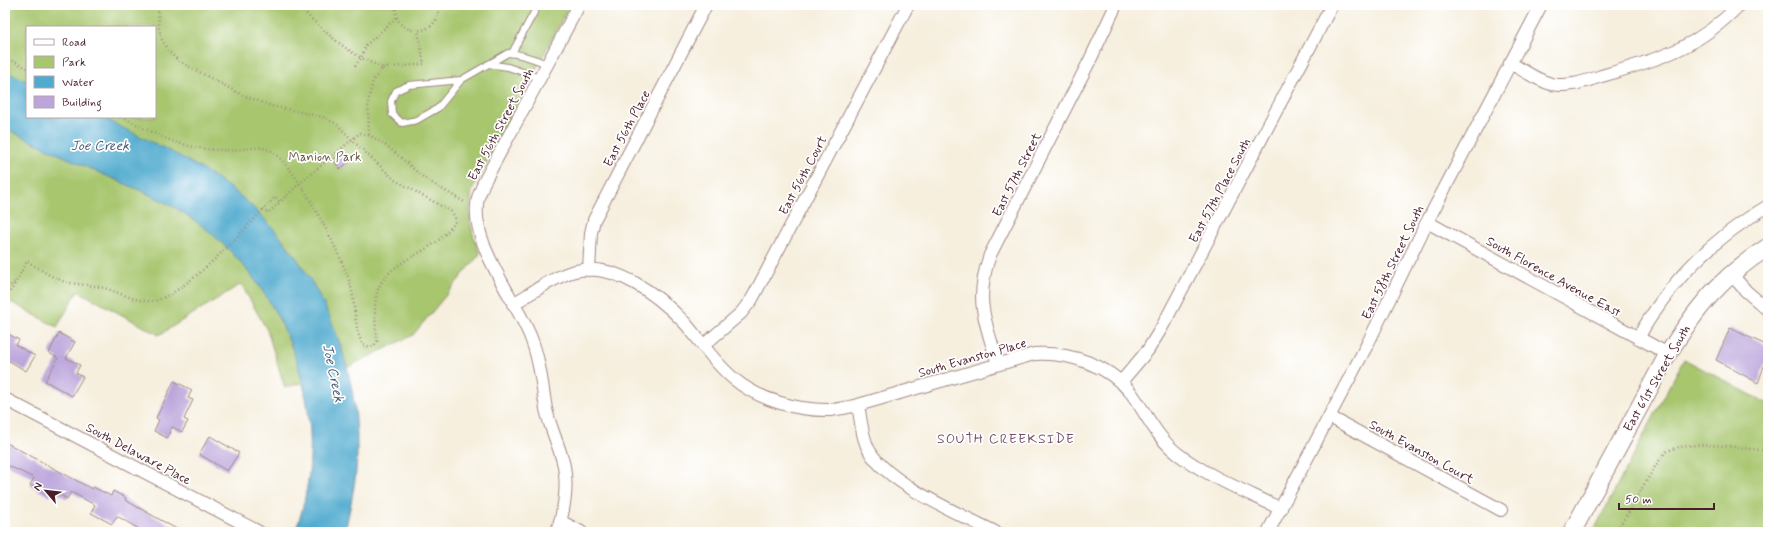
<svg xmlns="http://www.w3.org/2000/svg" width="1773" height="537" viewBox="0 0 1773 537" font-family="Mynerve,sans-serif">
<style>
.green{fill:#a7c66e;stroke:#78724c;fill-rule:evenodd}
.water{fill:#51abcf;stroke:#4e657d}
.building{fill:#bba5db}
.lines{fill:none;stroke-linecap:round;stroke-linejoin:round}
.lane-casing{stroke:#a08784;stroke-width:8}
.street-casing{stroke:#a08784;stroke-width:14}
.secondary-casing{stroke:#a08784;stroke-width:19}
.path{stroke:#a08784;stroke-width:2.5;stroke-dasharray:1 3;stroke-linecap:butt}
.lane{stroke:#fff;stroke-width:6}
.street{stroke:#fff;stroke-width:12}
.secondary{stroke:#fff;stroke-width:17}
.labels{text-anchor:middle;stroke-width:3.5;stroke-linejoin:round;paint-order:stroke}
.street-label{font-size:13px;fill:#4a1f2b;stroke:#fff}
.park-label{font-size:13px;fill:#6b5942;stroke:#fff}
.water-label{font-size:14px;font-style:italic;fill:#4d5e75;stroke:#fff}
.neighbourhood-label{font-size:14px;letter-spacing:1px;fill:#724e69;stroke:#fff}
</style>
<rect width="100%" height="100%" fill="#fff"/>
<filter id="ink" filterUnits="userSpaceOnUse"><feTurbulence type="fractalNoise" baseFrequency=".025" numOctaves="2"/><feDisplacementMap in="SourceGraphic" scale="8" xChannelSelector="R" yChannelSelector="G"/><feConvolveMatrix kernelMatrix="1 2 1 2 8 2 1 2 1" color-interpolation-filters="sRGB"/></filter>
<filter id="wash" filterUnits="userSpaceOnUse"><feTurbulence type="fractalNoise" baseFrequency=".012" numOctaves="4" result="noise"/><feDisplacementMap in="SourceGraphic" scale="16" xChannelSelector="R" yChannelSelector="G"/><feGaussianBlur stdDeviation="0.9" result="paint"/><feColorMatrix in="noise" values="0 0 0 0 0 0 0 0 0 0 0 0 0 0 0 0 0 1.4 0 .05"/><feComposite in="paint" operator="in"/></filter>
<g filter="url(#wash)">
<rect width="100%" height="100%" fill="#f6efde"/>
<path class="green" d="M5 5H570L473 188C467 217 470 227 480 254L413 335 348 367 285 388 267 330 241 284 159 335 78 291 57 327 9 301 5 308ZM27 27H155V117H27Z
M1684 359 1768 404V532H1593Z"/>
<path class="water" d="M5 71 27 81V117C44 117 62 117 79 117 85 117 94 116 100 117 106 118 113 123 119 126 135 134 150 141 166 149 193 163 222 180 245 200 321 268 365 370 356 472 354 492 349 512 345 532H295C338 417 287 280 185 214 157 196 125 184 95 171 65 157 35 143 5 128Z"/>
<g id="blocks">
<path class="building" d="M342 152 350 161 340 169 333 160Z
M1730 328 1768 346V355L1758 383 1716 360Z
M5 332 19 340 16 345 35 356 26 371 8 360V358L5 363Z
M59 333 75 342 66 358 80 365 76 373 83 377 72 396 45 381 58 358 49 353Z
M174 381 192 390 188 398 193 400 184 419 188 421 182 432 172 427 167 438 154 431 159 420 156 418Z
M210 436 239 453 227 471 199 454Z
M5 442 92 489 93 487 111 496 113 491 126 498 125 500 182 532H144L117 516 112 524 91 513 95 505 71 492 67 499 53 490 50 497 30 485 34 478 5 464Z"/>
</g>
</g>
<g filter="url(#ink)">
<use href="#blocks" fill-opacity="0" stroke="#a08784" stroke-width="1"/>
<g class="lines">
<g class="lane-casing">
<path id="lane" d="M512 53 538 5
M488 64 508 67 540 78
M461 80 409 85 396 91 391 101 392 114 402 123 417 120 438 108 461 80 508 53C522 54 535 59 547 64"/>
</g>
<g class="street-casing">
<path id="street" d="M1510 63C1523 70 1537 80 1551 84 1569 88 1589 80 1605 75 1660 59 1699 47 1739 5
M1427 222 1668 354
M589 270 591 233 594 220 706 5
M1731 274 1746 291 1768 310
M513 304C530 294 557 275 575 271 615 262 658 295 684 322 701 341 714 363 734 379 759 400 798 411 831 410 839 409 849 407 858 405L1034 354C1070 352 1109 365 1132 394 1147 415 1157 438 1178 454 1209 477 1247 492 1281 509
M1638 338C1669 282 1713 238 1768 206
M704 345 741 313 752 299 908 5
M998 364C985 321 974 300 990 255L1090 60 1116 5
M1121 382 1148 350 1162 327 1332 5
M5 399 259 532
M858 405C861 420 862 439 870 452 890 485 960 514 995 532
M1330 417 1501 510
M560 521 581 532
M557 532C564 511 568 488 564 466 560 447 550 428 546 409 542 385 540 361 531 338 516 299 468 242 478 198 479 194 482 189 483 184L579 5
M1268 532 1367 345 1427 222 1541 5"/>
</g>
<g class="secondary-casing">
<path id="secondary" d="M1572 532 1668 354C1697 307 1721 277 1768 247"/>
</g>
<path class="path" d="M298 5C316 25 338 44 361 58L366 45 397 17
M396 5C392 40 443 38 438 5
M5 57 27 68
M355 66 361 58 383 68 373 80 368 103 369 135
M383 68 424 64 418 31
M122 117C142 127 164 140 186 145 197 149 210 149 222 150 236 152 254 145 267 149 292 156 342 256 350 283 356 303 353 326 363 345L370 347 374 346 377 341C376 326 373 307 377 292 386 264 420 256 440 239 446 234 450 228 455 223V218L452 212 395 180 351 139 337 124 323 117 272 106 242 95 179 61 169 52 161 38 159 28 158 5
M263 209 268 213 280 202
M5 291 14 282
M5 298C12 291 21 272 27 261 40 269 56 281 71 283 82 285 93 285 104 288 119 292 133 301 150 301 182 301 252 221 275 197L280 202 300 183 360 133C382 136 408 166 426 179 439 188 453 195 466 203
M1614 532C1627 518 1635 500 1645 483 1650 476 1661 455 1668 451 1691 439 1742 448 1768 451"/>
<use href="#lane" class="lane"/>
<use href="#street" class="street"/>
<use href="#secondary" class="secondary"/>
</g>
</g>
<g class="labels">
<g class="street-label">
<text transform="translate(500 124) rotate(-62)" y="5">East 56th Street South</text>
<text transform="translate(626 128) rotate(-62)" y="5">East 56th Place</text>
<text transform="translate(1016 174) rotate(-63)" y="5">East 57th Street</text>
<text transform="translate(802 175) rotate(-62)" y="5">East 56th Court</text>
<text transform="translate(1219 190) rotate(-62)" y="5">East 57th Place South</text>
<text transform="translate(1392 262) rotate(-64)" y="5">East 58th Street South</text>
<text transform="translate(1554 276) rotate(29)" y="5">South Florence Avenue East</text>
<text transform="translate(972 357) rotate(-16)" y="5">South Evanston Place</text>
<text transform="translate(1656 378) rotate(-60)" y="5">East 61st Street South</text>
<text transform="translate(1422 451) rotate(29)" y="5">South Evanston Court</text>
<text transform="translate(139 453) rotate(28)" y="5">South Delaware Place</text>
</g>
<g class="park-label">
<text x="325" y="161">Manion Park</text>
</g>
<g class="water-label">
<text x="100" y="150">Joe Creek</text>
<text transform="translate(334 373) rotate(78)" y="5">Joe Creek</text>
</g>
<g class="neighbourhood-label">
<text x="1006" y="443">SOUTH CREEKSIDE</text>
</g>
</g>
<rect width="1773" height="537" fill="none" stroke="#fff" stroke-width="20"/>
<rect x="26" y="26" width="130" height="92" fill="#ffffff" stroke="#b7a5aa"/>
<rect x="34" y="39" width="20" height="6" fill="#ffffff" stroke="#b7a5aa"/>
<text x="62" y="46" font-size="12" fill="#4a1f2b">Road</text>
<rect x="34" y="56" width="20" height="12" fill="#a7c66e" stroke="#b7a5aa"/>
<text x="62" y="66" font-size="12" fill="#4a1f2b">Park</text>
<rect x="34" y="76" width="20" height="12" fill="#51abcf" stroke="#b7a5aa"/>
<text x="62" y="86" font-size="12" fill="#4a1f2b">Water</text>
<rect x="34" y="96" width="20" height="12" fill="#bba5db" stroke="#b7a5aa"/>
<text x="62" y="106" font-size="12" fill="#4a1f2b">Building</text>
<g transform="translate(46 491) rotate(298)" stroke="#ffffff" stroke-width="3" paint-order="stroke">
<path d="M0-3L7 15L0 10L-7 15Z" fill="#4a1f2b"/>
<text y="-6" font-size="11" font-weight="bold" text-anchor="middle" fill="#4a1f2b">N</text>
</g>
<path d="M1619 503v6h95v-6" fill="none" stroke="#4a1f2b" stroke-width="2"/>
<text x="1625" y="503" font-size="12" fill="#4a1f2b" stroke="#ffffff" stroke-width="3" paint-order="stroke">50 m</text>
</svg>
